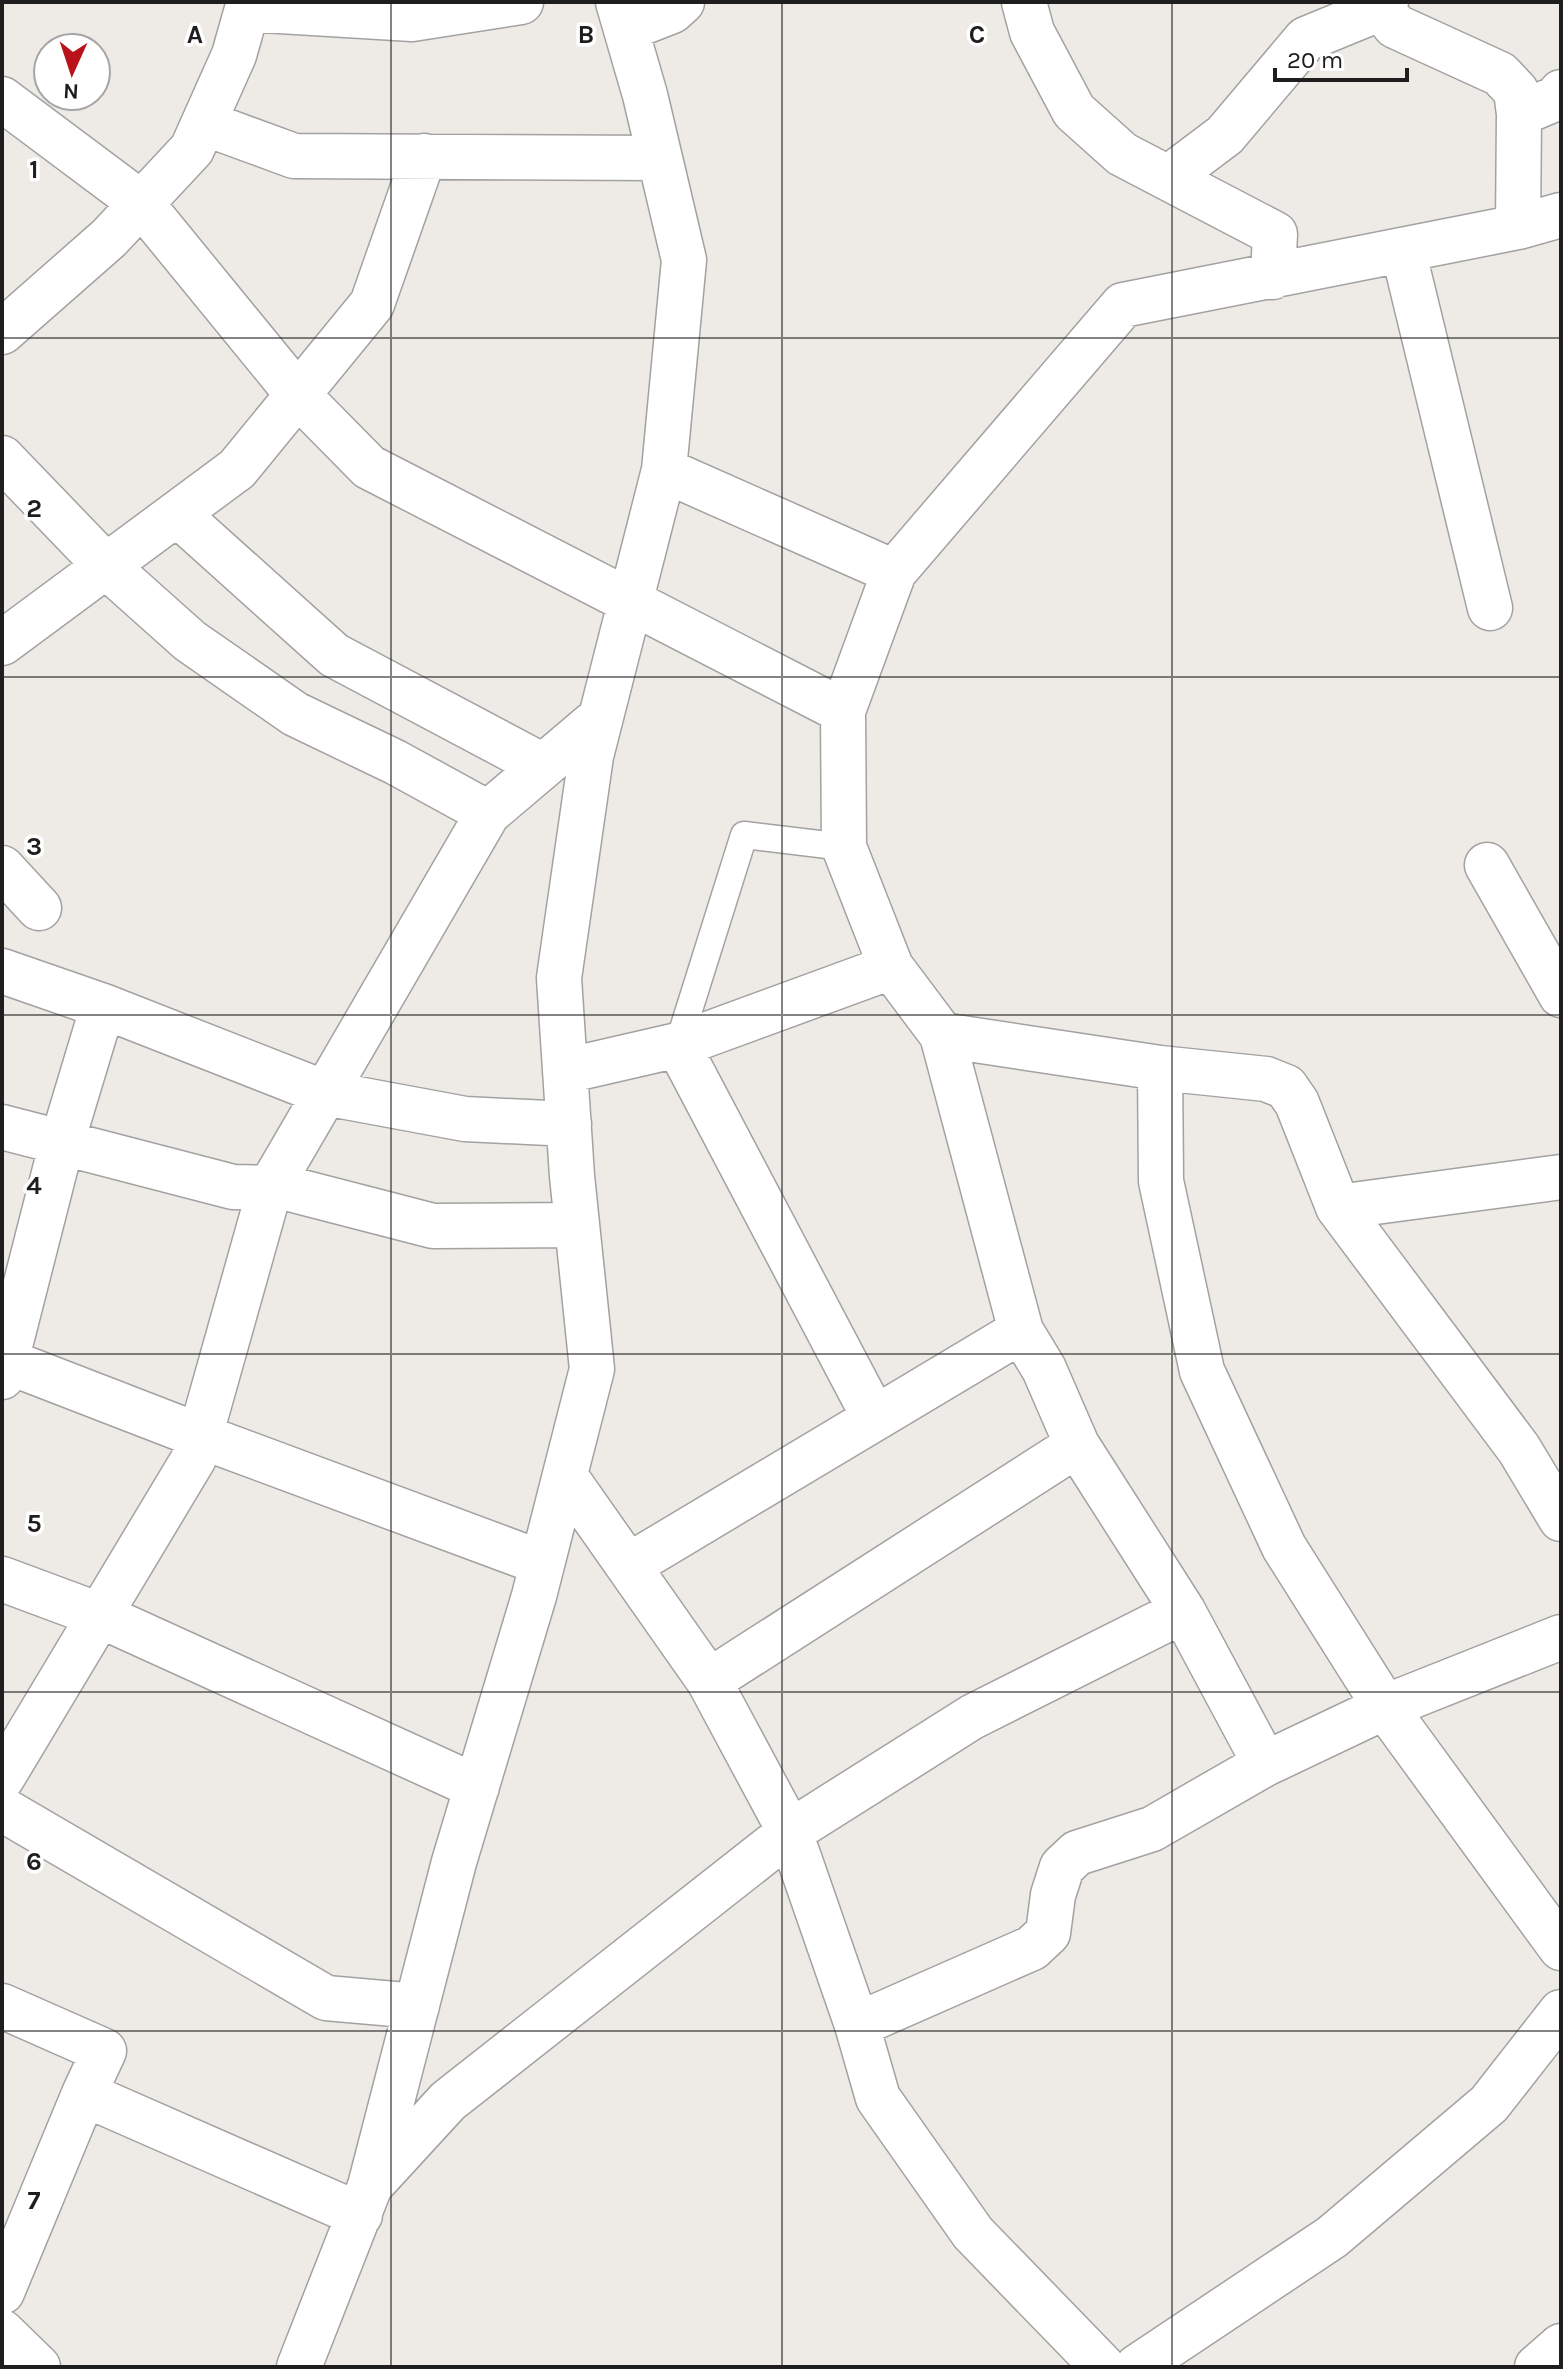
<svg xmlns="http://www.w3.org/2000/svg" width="1563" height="2369" viewBox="0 0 1563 2369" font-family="Karla,sans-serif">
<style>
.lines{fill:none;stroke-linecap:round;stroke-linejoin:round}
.lane-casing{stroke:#a2a2a2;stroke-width:29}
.street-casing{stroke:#a2a2a2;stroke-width:47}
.lane{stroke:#fff;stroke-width:26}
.street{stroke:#fff;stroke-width:44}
.grid{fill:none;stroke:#1e1e1e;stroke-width:2;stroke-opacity:0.55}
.grid-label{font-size:26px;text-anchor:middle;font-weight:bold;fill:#1e1e1e;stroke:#fff;stroke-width:7;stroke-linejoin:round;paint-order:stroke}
</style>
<rect width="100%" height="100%" fill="#eeeae5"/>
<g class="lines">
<g class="lane-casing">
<path id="lane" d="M678 1045 744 835 844 847"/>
</g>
<g class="street-casing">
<path id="street" d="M1024 2 1032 32 1074 111 1122 154 1275 234 1273 277
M1377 2 1395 26 1500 74 1516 91 1519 114 1518 227
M247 9 412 19 521 2
M626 29 672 11 682 2
M2 99 141 203 298 395 369 467 843 711
M1519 114 1557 98 1561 92
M204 123 294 156 659 158
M1168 178 1225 135 1306 39 1367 14 1383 10 1386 2
M1403 250 1490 608
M2 332 109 238 192 149 234 55 249 2
M2 458 106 566 190 641 295 714 395 762 488 813
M664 470 894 572
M177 514 334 655 543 766
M2 643 237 469 372 304 424 156
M1487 865 1561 995
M2 868 39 908
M2 971 103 1006 325 1093 465 1119 569 1124
M942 1035 1160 1068 1266 1079 1286 1087 1297 1103 1338 1207 1519 1449 1561 1519
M678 1045 874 1417
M1160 1068 1161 1181 1202 1371 1284 1547 1385 1707 1561 1948
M565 1071 678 1045 891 967
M2 1127 233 1187 286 1188 433 1226 577 1225
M1338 1207 1561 1177
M6 1361 200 1436 542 1563
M2 1377 62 1142 103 1006
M565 1476 709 1681 790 1832 857 2025 878 2098 973 2233 1103 2367
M628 1566 1021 1331
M2 1579 99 1615 477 1787
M1183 1611 1265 1764
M709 1681 1077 1445
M2 1778 194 1458 270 1188 488 813 600 718
M2 1809 326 1998 417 2006
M2 2006 104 2051 84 2094 360 2215
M857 2025 1032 1948 1048 1933 1053 1895 1062 1867 1077 1853 1152 1829 1265 1764 1385 1707 1561 1637
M370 2186 448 2101 790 1832 972 1717 1183 1611 1077 1445 1044 1369 1021 1331 942 1035 891 967 844 847 843 711 894 572 1123 305 1518 227 1561 215
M2 2292 84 2094
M2 2332 38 2367
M299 2367 370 2186 454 1862 534 1596 592 1369 572 1176 559 978 591 756 664 470 684 260 645 95 618 2
M1137 2367 1332 2237 1489 2104 1561 2012
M1537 2367 1561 2346"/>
</g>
<use href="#lane" class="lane"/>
<use href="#street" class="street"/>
</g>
<path class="grid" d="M391 2V2367M782 2V2367M1172 2V2367M2 338H1561M2 677H1561M2 1015H1561M2 1354H1561M2 1692H1561M2 2031H1561"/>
<g class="grid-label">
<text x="195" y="43">A</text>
<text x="586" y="43">B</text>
<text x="977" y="43">C</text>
<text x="34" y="178">1</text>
<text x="34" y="517">2</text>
<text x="34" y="855">3</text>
<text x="34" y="1194">4</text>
<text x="34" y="1532">5</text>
<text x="34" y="1870">6</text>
<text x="34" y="2209">7</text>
</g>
<rect width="1563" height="2369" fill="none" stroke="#1e1e1e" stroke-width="8"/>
<g transform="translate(72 72) rotate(183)"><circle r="38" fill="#ffffff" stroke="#a5a5a5" stroke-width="2"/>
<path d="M0-6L14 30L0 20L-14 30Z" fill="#b9121b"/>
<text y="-12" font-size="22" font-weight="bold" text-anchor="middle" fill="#1e1e1e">N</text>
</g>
<path d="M1275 68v12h132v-12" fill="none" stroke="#1e1e1e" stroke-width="4"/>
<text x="1287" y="68" font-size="24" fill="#1e1e1e" stroke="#ffffff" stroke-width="6" paint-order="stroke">20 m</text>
</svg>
